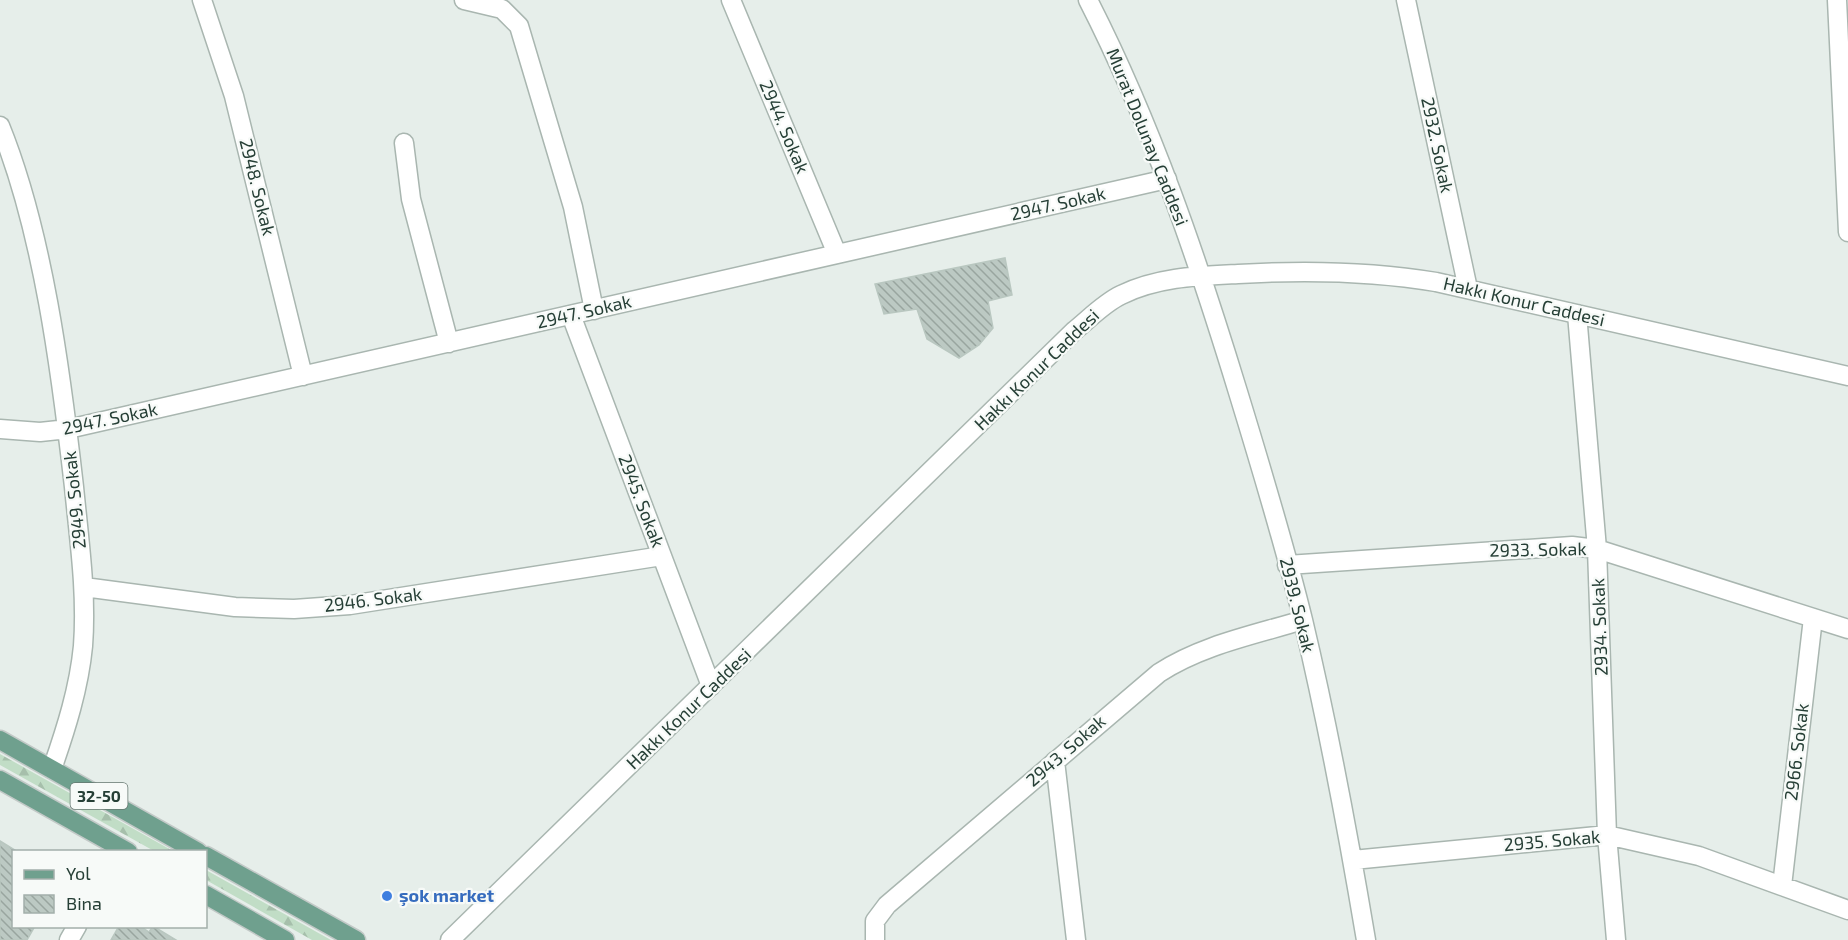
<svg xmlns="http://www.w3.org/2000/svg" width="1848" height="940" viewBox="0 0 1848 940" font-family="'Exo 2',sans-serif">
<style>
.forest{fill:url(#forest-firs)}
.building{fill:url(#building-back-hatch);stroke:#b9c7c0;stroke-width:1.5}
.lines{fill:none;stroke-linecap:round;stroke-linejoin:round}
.minor-casing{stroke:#a9b6b0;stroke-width:21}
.major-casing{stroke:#c2c9c7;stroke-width:21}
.minor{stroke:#fff;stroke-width:18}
.major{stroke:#6fa08e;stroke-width:18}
.shop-dot{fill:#3f7fe0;stroke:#f7faf8;stroke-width:2}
.labels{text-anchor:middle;stroke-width:4.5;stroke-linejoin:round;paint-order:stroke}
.shield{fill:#f7faf8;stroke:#657770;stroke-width:1.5}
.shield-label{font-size:16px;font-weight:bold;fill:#263f36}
.street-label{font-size:18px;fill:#263f36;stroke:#f7faf8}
.shop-label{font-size:18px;font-weight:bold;fill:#366cbe;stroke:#f7faf8;text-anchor:start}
</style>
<defs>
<pattern id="forest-firs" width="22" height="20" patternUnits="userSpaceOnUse" patternTransform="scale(1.5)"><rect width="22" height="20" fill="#c1ddc6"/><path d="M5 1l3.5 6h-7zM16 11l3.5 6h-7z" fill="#a6bfab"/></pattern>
<pattern id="building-back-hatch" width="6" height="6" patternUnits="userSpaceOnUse" patternTransform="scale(1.5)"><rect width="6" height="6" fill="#bcc9c3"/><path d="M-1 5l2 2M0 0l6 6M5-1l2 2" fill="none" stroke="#99a59f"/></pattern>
</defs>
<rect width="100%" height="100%" fill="#e6eeea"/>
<path class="forest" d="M0 754 173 851H154L0 765Z
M206 870 331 940H312L206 880Z"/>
<path class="building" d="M1005 258 1012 295 988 301 993 328 979 345 959 358 927 339 917 309 884 314 875 284Z
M0 841 18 852H14V926H35L27 940H0Z
M119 926H140L149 932 153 926 176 940H111Z"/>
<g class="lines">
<g class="minor-casing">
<path id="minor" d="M202 0 234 96 303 376
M464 0 502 9 519 26 573 207 594 310
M731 0 837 254
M1088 0C1152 125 1197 258 1238 392 1261 467 1284 543 1303 620 1328 725 1348 833 1366 940
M1406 0 1468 289
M1837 0 1848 232
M0 126C43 232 61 372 74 487 79 539 87 593 83 646 79 688 66 729 52 769
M404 143 411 199 449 343
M1577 314 1597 549 1607 835 1616 940
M571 315 711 686
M0 429 40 432 68 429 1167 179
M1287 565 1572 546 1597 549 1848 629
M84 587 235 607 294 609 350 605 662 556
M1055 761 1076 940
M1353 860 1607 835 1699 856 1848 910
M1782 886 1813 618
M69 940 77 926
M450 940 1074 331C1089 319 1104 303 1121 295 1158 277 1198 276 1238 274 1305 270 1370 271 1436 282L1848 376
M875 940V921L887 905 1159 673C1202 645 1254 635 1303 620"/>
</g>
<g class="major-casing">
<path id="major" d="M0 740 198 852
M0 780 128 852
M206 856 356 940
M206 895 285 940"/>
</g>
<use href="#minor" class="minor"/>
<use href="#major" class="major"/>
</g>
<circle class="shop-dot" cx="387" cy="896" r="6"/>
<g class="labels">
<rect class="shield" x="70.5" y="783" width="57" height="26" rx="4.5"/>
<g class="shield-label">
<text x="99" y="802">32-50</text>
</g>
<g class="street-label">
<text transform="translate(784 127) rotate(67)" y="6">2944. Sokak</text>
<text transform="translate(1147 137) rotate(68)" y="6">Murat Dolunay Caddesi</text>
<text transform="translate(1437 145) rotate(78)" y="6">2932. Sokak</text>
<text transform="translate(257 187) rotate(76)" y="6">2948. Sokak</text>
<text transform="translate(1058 204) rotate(-13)" y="6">2947. Sokak</text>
<text transform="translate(1524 302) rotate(13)" y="6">Hakkı Konur Caddesi</text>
<text transform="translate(584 312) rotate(-13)" y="6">2947. Sokak</text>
<text transform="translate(1037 370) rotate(-44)" y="6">Hakkı Konur Caddesi</text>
<text transform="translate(110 419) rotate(-12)" y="6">2947. Sokak</text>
<text transform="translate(75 500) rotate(-96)" y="6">2949. Sokak</text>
<text transform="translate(641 501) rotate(69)" y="6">2945. Sokak</text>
<text transform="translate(1538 550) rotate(-1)" y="6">2933. Sokak</text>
<text transform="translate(373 600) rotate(-7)" y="6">2946. Sokak</text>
<text transform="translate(1297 605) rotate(76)" y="6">2939. Sokak</text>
<text transform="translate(1600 627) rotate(-92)" y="6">2934. Sokak</text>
<text transform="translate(689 709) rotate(-44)" y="6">Hakkı Konur Caddesi</text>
<text transform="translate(1066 751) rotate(-41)" y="6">2943. Sokak</text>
<text transform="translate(1797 752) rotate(-83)" y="6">2966. Sokak</text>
<text transform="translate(1552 841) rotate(-5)" y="6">2935. Sokak</text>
</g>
<g class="shop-label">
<text x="399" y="902">şok market</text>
</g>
</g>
<rect x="12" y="850" width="195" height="78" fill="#f7faf8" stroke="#a3afaa" stroke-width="1.5"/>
<rect x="24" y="870" width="30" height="9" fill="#6fa08e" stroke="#a3afaa" stroke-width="1.5"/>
<text x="66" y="880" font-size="18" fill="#263f36">Yol</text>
<rect x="24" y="895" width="30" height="18" fill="url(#building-back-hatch)" stroke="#a3afaa" stroke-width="1.5"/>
<text x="66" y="910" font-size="18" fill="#263f36">Bina</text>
</svg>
